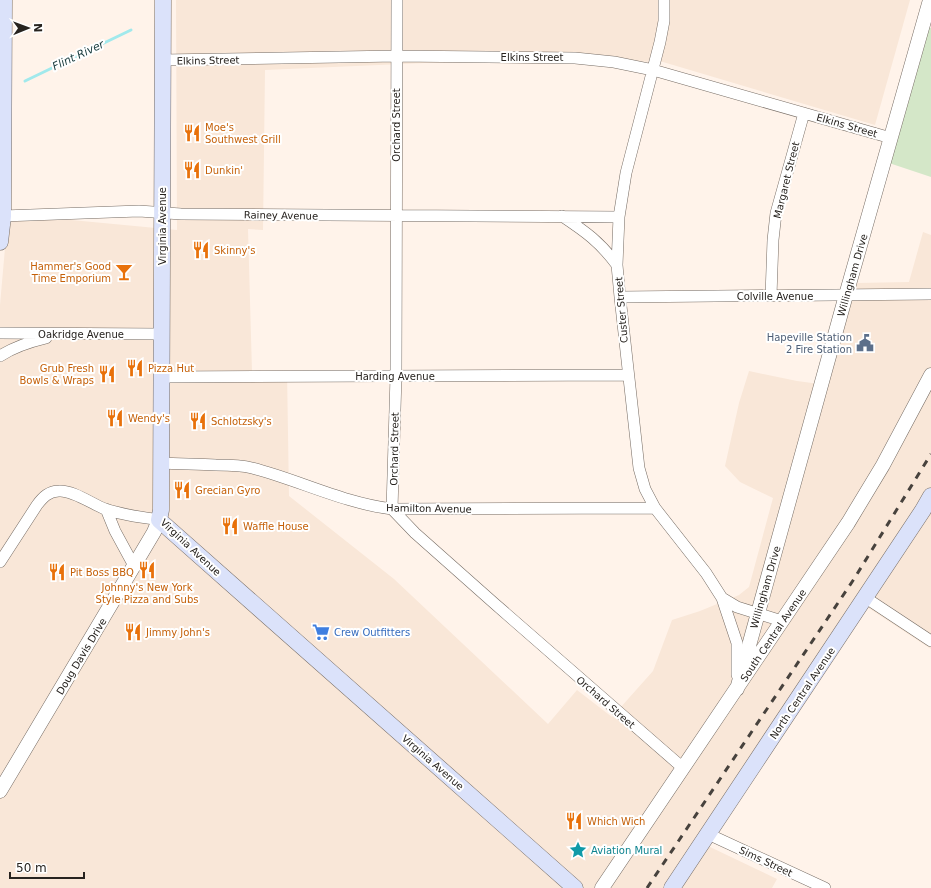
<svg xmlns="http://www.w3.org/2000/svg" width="931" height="888" viewBox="0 0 931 888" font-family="'DejaVu Sans',sans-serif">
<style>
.built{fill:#f9e7d8}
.green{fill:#d4e7c8}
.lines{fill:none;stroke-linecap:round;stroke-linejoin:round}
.stream{stroke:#a1e9ec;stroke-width:3}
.minor-casing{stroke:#766c64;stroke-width:12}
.tertiary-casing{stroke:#766c64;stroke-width:15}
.secondary-casing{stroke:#766c64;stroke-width:17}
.minor{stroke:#fff;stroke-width:11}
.tertiary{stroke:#fff;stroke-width:14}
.secondary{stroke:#dbe2fa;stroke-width:16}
.rail{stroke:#47423d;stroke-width:3;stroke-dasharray:7 7;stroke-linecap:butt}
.labels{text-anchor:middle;stroke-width:4;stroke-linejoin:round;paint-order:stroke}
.street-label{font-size:10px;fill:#27231f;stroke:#fff}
.food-label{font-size:10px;fill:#c56008;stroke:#fff;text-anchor:start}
.service-label{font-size:10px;fill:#4e5e75;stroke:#fff;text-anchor:end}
.shop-label{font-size:10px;fill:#366cbe;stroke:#fff;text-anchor:start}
.culture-label{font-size:10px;fill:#0d838f;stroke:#fff;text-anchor:start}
.water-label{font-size:11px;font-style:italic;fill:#183b3d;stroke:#fff}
</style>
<rect width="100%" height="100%" fill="#fff3ea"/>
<path class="built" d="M176 0H910L875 125 663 62 514 59 265 70 263 230 248 229 252 372 287 371 289 496 394 579 548 724 577 690 612 717 653 671 672 620 700 611 739 595 749 587 773 498 740 482 725 466 739 403 749 371 797 381 827 385 856 283 909 282 923 232 931 235V649L867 607 708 846 777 879 772 888H0V305L8 214 177 230Z"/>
<path class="green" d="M929 27 931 28V177L889 163Z"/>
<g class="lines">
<path class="stream" d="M25 81 131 30"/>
<g class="minor-casing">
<path id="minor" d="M397 0 396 376 392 509 415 533 495 604 683 768
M664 0V21L660 42 626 173 619 217 617 265 620 297 639 468 645 489 655 508 706 573 722 598 737 643V675
M162 60 397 56 575 58 614 62 653 70 891 138
M3 216 139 211 181 214 619 217
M562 216C586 232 600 242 617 265
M771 296 773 240 776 213 804 113
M620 297 931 294
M0 333 161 334
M0 356C14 347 29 342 46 338
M161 377 628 375
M161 463C179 464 198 464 216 465 228 465 241 465 252 468 299 480 343 503 392 509L655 508
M106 509 115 531 134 566
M0 562 37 505C43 497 49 491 59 491 73 490 92 504 105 509 122 515 141 517 159 520
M722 598 737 607 782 621
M866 598 931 641
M708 834 825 888"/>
</g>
<g class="tertiary-casing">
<path id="tertiary" d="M737 689 846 295 930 0
M0 791 154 532 159 520
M602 888 848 523 883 465 931 375"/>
</g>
<g class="secondary-casing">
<path id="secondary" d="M163 0 161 510 159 520 575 888
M0 242 3 216 4 0
M672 888 923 510 931 496"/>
</g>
<use href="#minor" class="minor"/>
<use href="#tertiary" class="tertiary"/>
<use href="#secondary" class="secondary"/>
<path class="rail" d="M647 888 854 579 931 454"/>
</g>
<defs>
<g id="restaurant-bare" transform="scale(1.38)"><path d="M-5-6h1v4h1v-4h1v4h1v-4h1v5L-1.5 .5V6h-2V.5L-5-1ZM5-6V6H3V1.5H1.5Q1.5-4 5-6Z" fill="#e8710a" stroke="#fff" stroke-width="2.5" paint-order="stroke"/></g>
<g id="bar-bare" transform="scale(1.38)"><path d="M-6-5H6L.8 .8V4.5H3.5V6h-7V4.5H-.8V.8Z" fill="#e8710a" stroke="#fff" stroke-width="2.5" paint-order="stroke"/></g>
<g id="civic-bare" transform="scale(1.38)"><path d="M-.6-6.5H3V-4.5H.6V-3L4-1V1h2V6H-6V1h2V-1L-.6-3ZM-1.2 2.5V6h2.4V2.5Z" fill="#5c6f8a" stroke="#fff" stroke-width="2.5" paint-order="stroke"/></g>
<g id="supermarket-bare" transform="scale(1.38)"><path d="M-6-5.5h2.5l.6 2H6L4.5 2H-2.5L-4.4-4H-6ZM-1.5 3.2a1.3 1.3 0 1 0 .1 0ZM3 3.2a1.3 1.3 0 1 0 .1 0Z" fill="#3f7fe0" stroke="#fff" stroke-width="2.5" paint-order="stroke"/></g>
<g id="sight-bare" transform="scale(1.38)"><path d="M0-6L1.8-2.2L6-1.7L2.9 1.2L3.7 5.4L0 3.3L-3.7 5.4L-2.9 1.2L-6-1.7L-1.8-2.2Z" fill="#0f9aa8" stroke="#fff" stroke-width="2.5" paint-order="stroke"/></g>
</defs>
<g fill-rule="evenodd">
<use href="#restaurant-bare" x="192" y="133"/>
<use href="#restaurant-bare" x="192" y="170"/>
<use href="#restaurant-bare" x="201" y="250"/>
<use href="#bar-bare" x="124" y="272"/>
<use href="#civic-bare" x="865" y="343"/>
<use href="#restaurant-bare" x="135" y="368"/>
<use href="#restaurant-bare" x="107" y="374"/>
<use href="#restaurant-bare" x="115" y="418"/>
<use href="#restaurant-bare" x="198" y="421"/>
<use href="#restaurant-bare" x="182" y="490"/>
<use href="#restaurant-bare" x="230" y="526"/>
<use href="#restaurant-bare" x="147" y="570"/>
<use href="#restaurant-bare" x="57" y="572"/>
<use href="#restaurant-bare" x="133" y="632"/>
<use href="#supermarket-bare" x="321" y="632"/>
<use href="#restaurant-bare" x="574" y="821"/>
<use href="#sight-bare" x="578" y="850"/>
</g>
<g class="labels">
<g class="street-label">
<text x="532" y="61">Elkins Street</text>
<text transform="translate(208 60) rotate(-1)" y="4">Elkins Street</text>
<text transform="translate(396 125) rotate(-90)" y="4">Orchard Street</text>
<text transform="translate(847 125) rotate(16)" y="4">Elkins Street</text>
<text transform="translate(786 180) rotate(-76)" y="4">Margaret Street</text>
<text transform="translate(281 215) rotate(1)" y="4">Rainey Avenue</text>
<text transform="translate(162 226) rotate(-90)" y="4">Virginia Avenue</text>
<text transform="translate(852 275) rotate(-74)" y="4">Willingham Drive</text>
<text x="775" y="300">Colville Avenue</text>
<text transform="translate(621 310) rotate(-95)" y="4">Custer Street</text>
<text x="81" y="338">Oakridge Avenue</text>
<text x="395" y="380">Harding Avenue</text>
<text transform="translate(394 449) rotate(-89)" y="4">Orchard Street</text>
<text transform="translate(429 508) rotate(1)" y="4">Hamilton Avenue</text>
<text transform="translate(191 547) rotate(43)" y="4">Virginia Avenue</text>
<text transform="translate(765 587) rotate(-74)" y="4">Willingham Drive</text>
<text transform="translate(773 635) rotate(-56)" y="4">South Central Avenue</text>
<text transform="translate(81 656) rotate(-59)" y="4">Doug Davis Drive</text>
<text transform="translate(802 693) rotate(-56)" y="4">North Central Avenue</text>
<text transform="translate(606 702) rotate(41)" y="4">Orchard Street</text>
<text transform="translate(433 762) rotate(41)" y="4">Virginia Avenue</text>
<text transform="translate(766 861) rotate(25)" y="4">Sims Street</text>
</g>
<g class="food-label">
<text x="205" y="131">Moe's<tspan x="205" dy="12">Southwest Grill</tspan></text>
<text x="205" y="174">Dunkin'</text>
<text x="214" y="254">Skinny's</text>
<text x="111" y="270" text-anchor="end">Hammer's Good<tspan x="111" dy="12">Time Emporium</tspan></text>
<text x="94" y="372" text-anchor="end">Grub Fresh<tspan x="94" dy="12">Bowls &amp; Wraps</tspan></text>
<text x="148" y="372">Pizza Hut</text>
<text x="128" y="422">Wendy's</text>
<text x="211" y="425">Schlotzsky's</text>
<text x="195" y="494">Grecian Gyro</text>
<text x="243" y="530">Waffle House</text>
<text x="70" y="576">Pit Boss BBQ</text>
<text x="147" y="591" text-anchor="middle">Johnny's New York<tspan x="147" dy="12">Style Pizza and Subs</tspan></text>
<text x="146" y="636">Jimmy John's</text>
<text x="587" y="825">Which Wich</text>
</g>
<g class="service-label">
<text x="852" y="341">Hapeville Station<tspan x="852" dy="12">2 Fire Station</tspan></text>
</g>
<g class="shop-label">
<text x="334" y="636">Crew Outfitters</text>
</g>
<g class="culture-label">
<text x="591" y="854">Aviation Mural</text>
</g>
<g class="water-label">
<text transform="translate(78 55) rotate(-25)" y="4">Flint River</text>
</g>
</g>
<g transform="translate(28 28) rotate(89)" stroke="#ffffff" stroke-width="3" paint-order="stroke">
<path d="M0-3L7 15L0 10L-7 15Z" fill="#27231f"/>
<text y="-6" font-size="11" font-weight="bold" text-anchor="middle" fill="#27231f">N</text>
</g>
<path d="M10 872v6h74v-6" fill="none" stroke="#27231f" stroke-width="2"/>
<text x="16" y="872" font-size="12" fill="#27231f" stroke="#ffffff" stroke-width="3" paint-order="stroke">50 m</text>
</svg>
